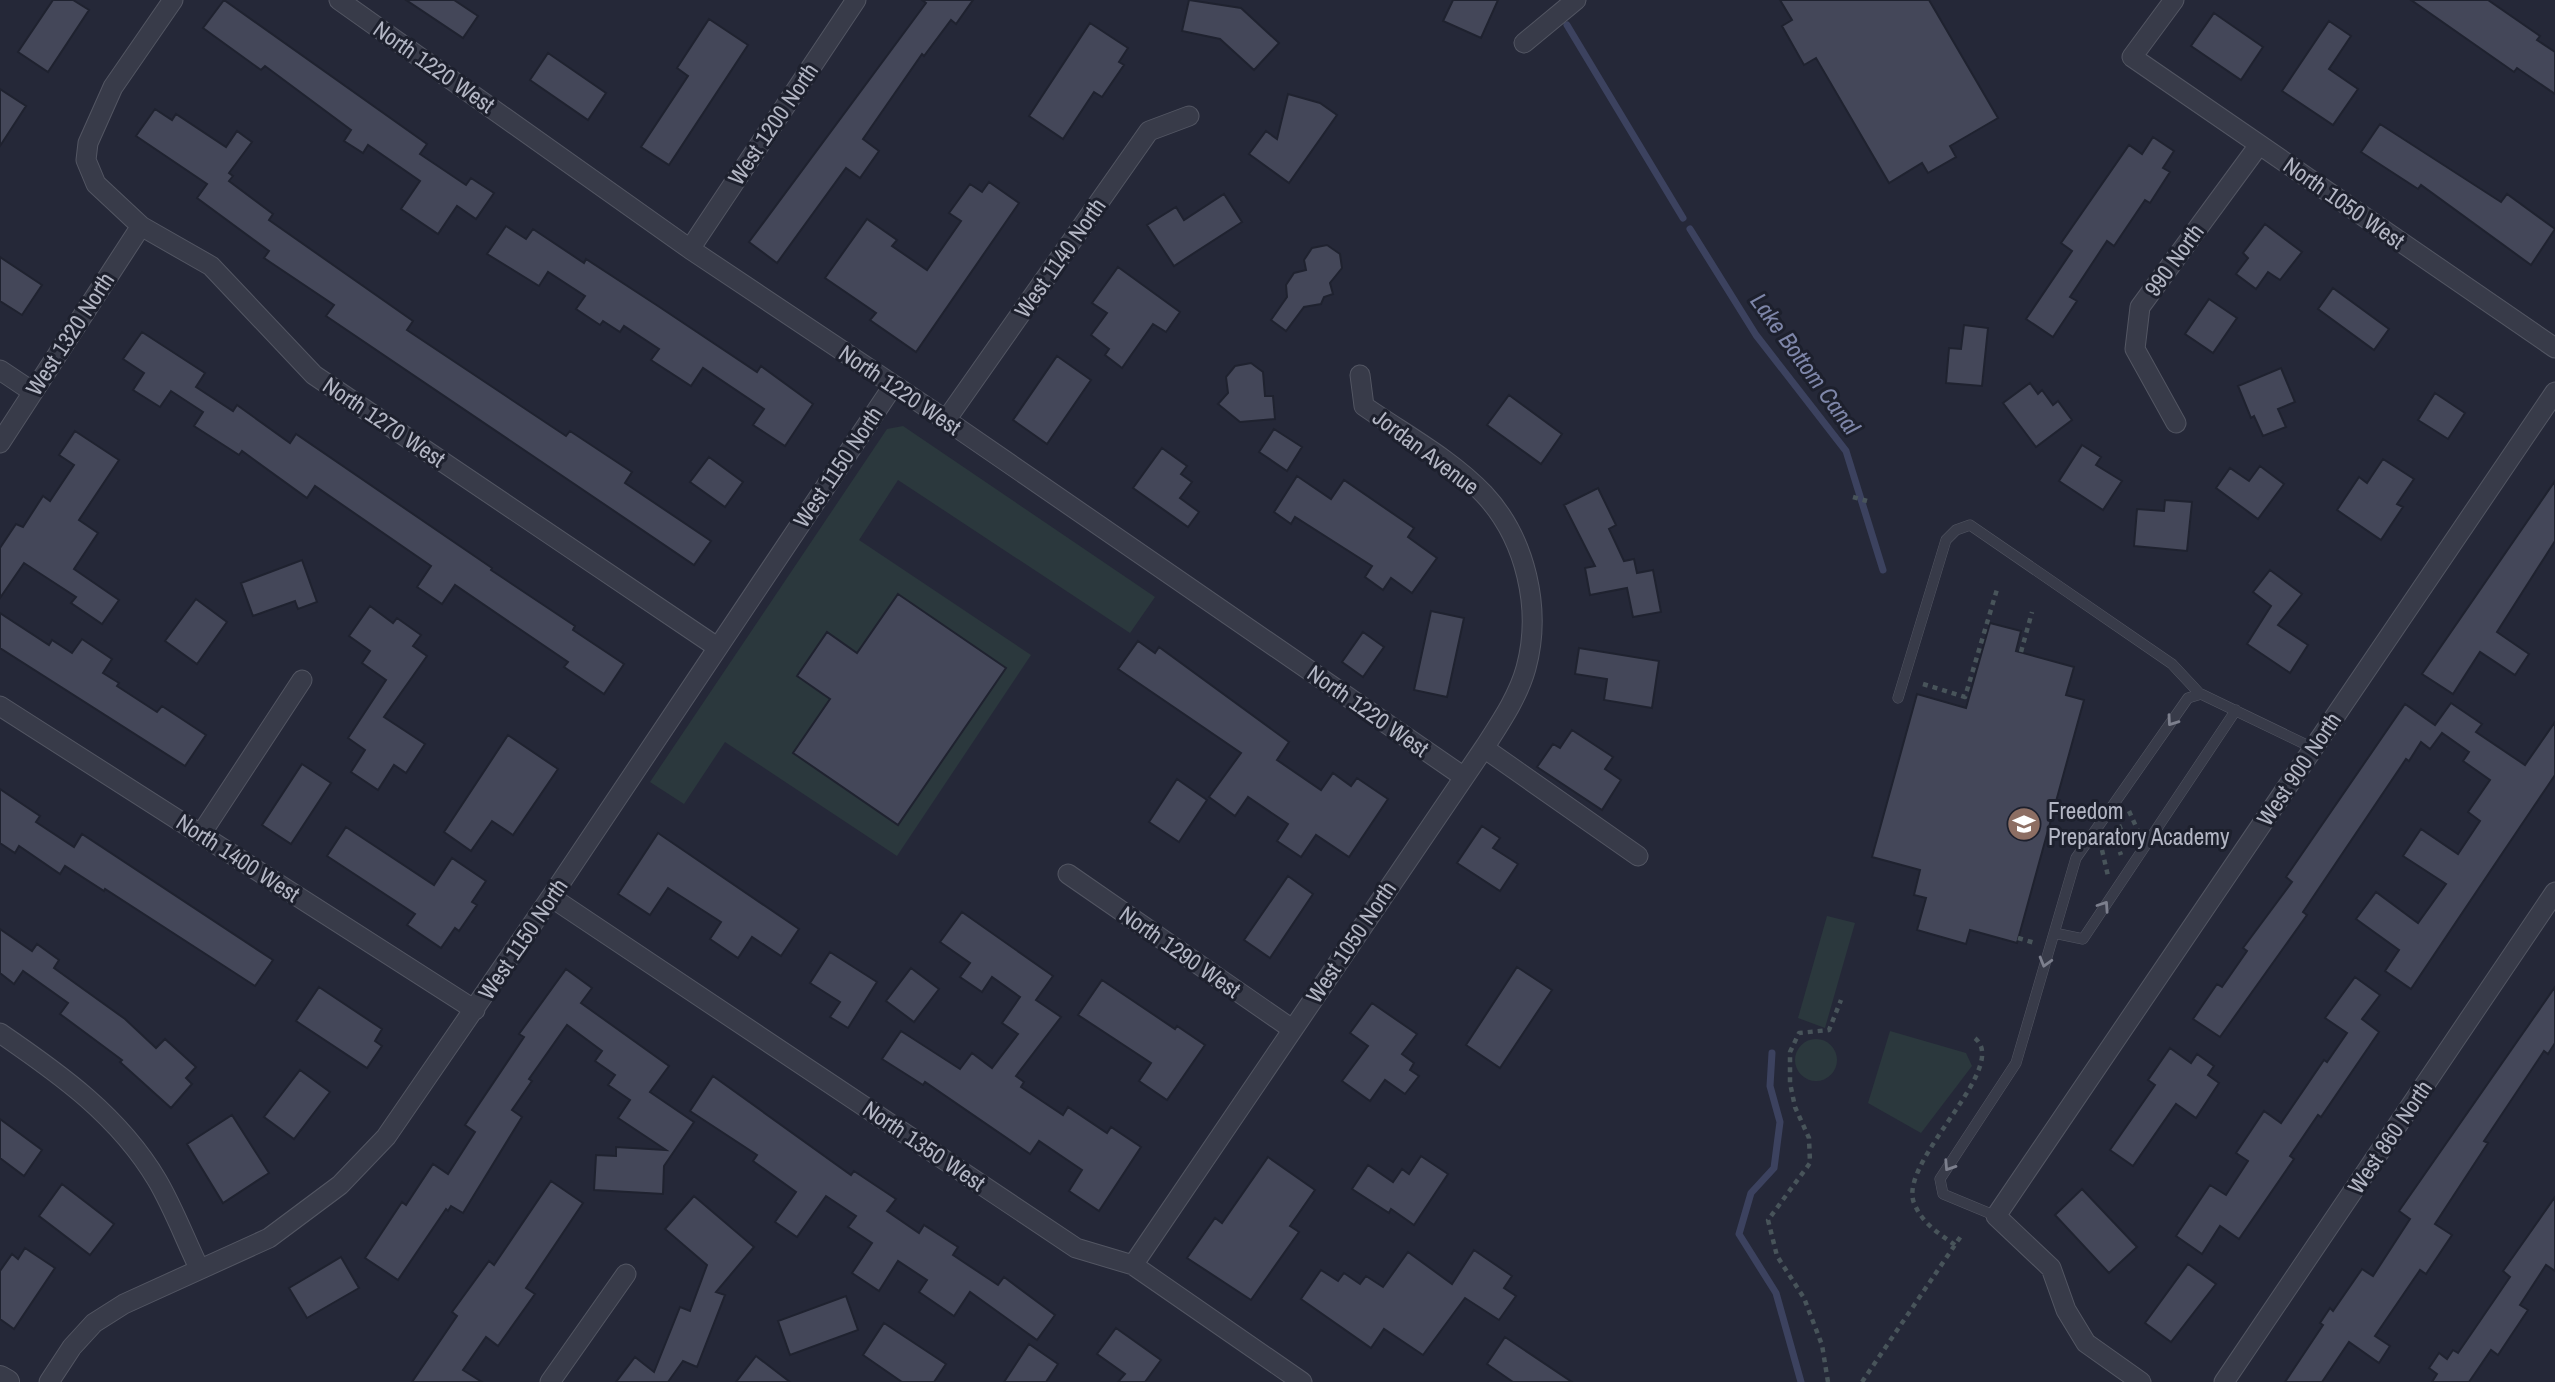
<svg xmlns="http://www.w3.org/2000/svg" width="2555" height="1382" viewBox="0 0 2555 1382" font-family="'Archivo Narrow',sans-serif">
<style>
.green{fill:#2b383d}
.lines{fill:none;stroke-linecap:round;stroke-linejoin:round}
.stream{stroke:#3c425f;stroke-width:7}
.building{fill:#444759;stroke:#1f222f;stroke-width:2}
.service-casing{stroke:#535663;stroke-width:11}
.minor-casing{stroke:#535663;stroke-width:21}
.tertiary-casing{stroke:#535663;stroke-width:26}
.path{stroke:#48545a;stroke-width:4.5;stroke-dasharray:5 5;stroke-linecap:butt}
.service{stroke:#383b49;stroke-width:10}
.minor{stroke:#383b49;stroke-width:19}
.tertiary{stroke:#383b49;stroke-width:24}
.oneway{stroke:#7c7f8d}
.labels{text-anchor:middle;stroke-width:6;stroke-linejoin:round;paint-order:stroke}
.street-label{font-size:23px;fill:#b3b6c4;stroke:#1d202d}
.poi-label{font-size:23px;fill:#b3b6c4;stroke:#1d202d;text-anchor:start}
.water-label{font-size:24px;font-style:italic;fill:#7e86a9;stroke:#1d202d}
</style>
<rect width="100%" height="100%" fill="#252838"/>
<path class="green" d="M903 426 1155 597 1130 633 898 480 859 540 1031 655 897 856 725 742 684 804 650 782 887 429Z
M1827 916 1855 923 1825 1028 1798 1018Z
M1890 1031 1966 1053 1972 1066 1921 1133 1868 1103Z
M1795 1060a21 21 0 1 1 42 0a21 21 0 1 1-42 0Z"/>
<g class="lines">
<path class="stream" d="M1567 25 1683 218
M1690 229 1756 335 1846 451 1883 570
M1772 1053 1770 1086 1780 1122 1774 1168 1751 1193 1739 1234 1776 1293 1801 1382"/>
</g>
<path class="building" d="M53 0H73L89 10 48 72 18 52Z
M224 0 427 144 420 154 466 185 471 178 494 193 476 219 457 206 438 234 401 209 420 181 368 145 363 153 344 141 351 130 265 66 261 70 203 28Z
M406 0H454L478 16 463 38Z
M922 0H973L956 24 951 20 924 56 922 54 863 139 879 151 860 178 846 168 777 263 749 242 926 3Z
M1189 0 1241 8 1279 43 1254 70 1220 39 1182 31Z
M1453 0H1498L1481 38 1443 21Z
M1780 0H1929L1998 118 1950 146 1956 157 1928 173 1922 163 1889 183 1816 58 1804 65 1782 26 1792 20Z
M2411 0H2488L2540 36 2537 40 2555 52V94L2517 68 2514 72Z
M2214 13 2263 47 2241 80 2191 46Z
M709 19 748 45 669 165 641 147 688 76 677 68Z
M2329 21 2351 36 2329 69 2358 89 2333 125 2282 91Z
M1090 23 1128 48 1119 62 1124 65 1102 97 1094 92 1063 139 1029 116Z
M548 53 606 93 588 120 530 80Z
M0 89 26 106 0 146Z
M1288 94 1320 103 1337 115 1289 183 1249 154 1266 131 1277 139Z
M155 109 172 120 176 114 226 147 237 131 252 142 229 173 233 176 229 181 273 214 269 220 413 321 407 330 566 436 570 431 632 472 625 483 711 541 694 565 326 316 334 305 264 258 269 251 197 198 207 184 136 136Z
M2380 124 2501 202 2507 194 2555 229 2531 265 2421 185 2418 189 2361 152Z
M2153 137 2174 151 2163 168 2170 172 2150 203 2145 200 2114 246 2107 241 2070 297 2077 301 2053 337 2026 319 2072 251 2061 243 2129 145 2142 154Z
M989 182 1019 203 916 352 870 320 876 313 825 278 867 219 897 240 892 246 927 270 961 221 949 213 970 184 982 192Z
M1224 194 1242 222 1174 266 1147 225 1176 207 1184 220Z
M2265 224 2302 252 2280 280 2268 272 2256 289 2236 274 2248 258 2243 253Z
M506 226 526 239 533 229 584 263 586 259 658 306 757 372 761 366 813 404 785 446 753 425 764 409 703 368 691 386 651 360 659 349 624 326 620 332 603 321 600 325 576 309 585 296 548 272 539 286 487 254Z
M1327 245 1340 254 1342 268 1330 283 1333 294 1324 297 1321 304 1304 307 1286 331 1271 320 1287 297 1286 285 1294 273 1306 270 1304 260 1312 248Z
M0 257 42 285 22 315 0 301Z
M1118 267 1180 312 1166 332 1153 324 1122 368 1105 355 1109 349 1091 335 1107 313 1092 303Z
M2333 288 2389 329 2374 350 2318 309Z
M2209 299 2237 318 2213 353 2185 334Z
M1964 325 1988 328 1982 386 1946 383 1949 348 1961 349Z
M142 332 205 373 196 387 233 411 237 405 290 443 296 434 492 568 491 570 575 626 573 630 624 664 604 694 564 667 568 662 455 585 442 604 417 587 431 566 315 486 307 498 242 451 239 455 194 426 203 412 171 391 160 407 133 390 144 373 123 359Z
M1057 356 1091 380 1047 444 1013 420Z
M1251 363 1263 372 1265 396H1273L1275 419 1240 422 1218 404 1228 393 1226 377 1235 366Z
M2281 368 2295 402 2278 409 2286 427 2263 436 2254 416 2251 418 2238 386Z
M2030 383 2038 394 2042 390 2053 405 2058 401 2072 420 2036 447 2003 403Z
M2435 393 2465 413 2448 439 2418 420Z
M1509 395 1562 434 1541 464 1487 425Z
M1274 429 1302 447 1287 471 1259 452Z
M75 431 119 460 79 520 98 533 74 569 119 600 102 624 71 603 76 597 24 563 0 598V548L16 524 23 527 43 496 50 501 74 465 59 455Z
M2082 445 2101 457 2096 465 2122 481 2103 510 2059 481Z
M1162 448 1187 466 1181 474 1192 482 1180 498 1199 512 1188 527 1133 488Z
M709 457 743 482 725 507 690 482Z
M2383 459 2414 479 2397 504 2403 507 2381 540 2337 510 2359 477 2367 483Z
M2260 466 2284 484 2258 519 2216 488 2230 468 2249 481Z
M1297 476 1331 499 1344 480 1414 528 1408 537 1437 558 1412 593 1391 578 1383 590 1365 577 1372 566 1295 517 1291 524 1274 512Z
M2555 481V541L2497 632 2529 654 2515 675 2480 652 2453 694 2422 674Z
M1598 488 1616 525 1609 529 1624 561 1634 559 1637 573 1653 570 1661 612 1633 617 1627 588 1590 595 1585 568 1595 566 1564 505Z
M2165 500 2192 502 2187 551 2134 546 2137 509 2164 511Z
M302 560 317 602 298 609 295 601 253 616 241 583Z
M2270 570 2302 594 2278 625 2308 645 2290 673 2247 644 2271 606 2253 592Z
M898 594 1006 668 898 825 793 753 830 699 797 676 827 632 857 653Z
M196 599 227 622 197 664 165 641Z
M370 606 393 623 397 618 421 635 413 646 427 656 384 717 425 744 406 773 394 765 378 790 351 772 365 750 348 738 386 680 362 663 370 651 349 636Z
M1431 611 1464 618 1447 697 1414 690Z
M0 613 49 645 52 640 72 653 82 639 112 659 103 673 119 683 117 686 157 712 162 706 206 735 185 766 0 648Z
M1990 623 2021 631 2016 651 2074 667 2066 695 2084 700 2017 943 1970 930 1966 944 1917 930 1926 898 1914 895 1920 870 1872 857 1917 694 1966 708Z
M1363 632 1384 647 1363 677 1342 662Z
M1138 641 1155 653 1159 647 1289 742 1277 760 1321 790 1333 773 1351 786 1357 778 1388 799 1349 857 1316 835 1301 857 1277 841 1288 824 1248 797 1235 816 1209 797 1241 753 1118 669Z
M1579 648 1659 661 1652 708 1604 700 1607 679 1575 674Z
M2451 703 2482 724 2476 732 2525 765 2555 722V775L2411 989 2385 971 2399 950 2356 919 2376 892 2418 923 2446 884 2403 856 2421 829 2458 854 2480 821 2468 812 2490 780 2463 761 2469 752 2442 733 2430 749 2421 742 2409 761 2406 759 2303 912 2307 915 2220 1037 2193 1019 2217 984 2222 987 2247 951 2243 948 2292 882 2286 877 2405 704 2435 725Z
M1572 730 1613 757 1605 769 1621 780 1602 810 1537 767 1553 744 1560 748Z
M508 735 558 769 513 835 492 821 471 851 444 832Z
M302 764 331 783 291 844 262 825Z
M1177 779 1207 800 1179 842 1149 822Z
M0 789 40 816 36 822 74 847 82 834 273 960 255 986 105 889 104 891 65 866 60 874 19 846 15 853 0 843Z
M1482 826 1500 838 1493 848 1518 864 1500 891 1457 863Z
M346 827 434 885 452 858 486 881 472 902 477 905 459 931 455 928 441 948 407 925 415 914 327 856Z
M658 833 799 929 781 956 752 937 738 958 710 939 721 922 668 888 650 915 618 894Z
M1288 876 1313 894 1270 958 1244 940Z
M962 912 1053 976 1036 1000 1061 1017 1016 1076 1024 1082 1021 1087 1063 1115 1068 1107 1107 1133 1111 1127 1141 1147 1099 1211 1069 1191 1082 1170 1039 1141 1030 1154 925 1082 923 1085 882 1059 901 1031 960 1069 972 1053 992 1068 1018 1034 1002 1023 1020 997 992 977 982 992 960 977 970 963 940 942Z
M0 929 32 951 37 944 59 960 54 968 125 1019 156 1048 165 1039 196 1067 186 1078 192 1084 171 1108 120 1062 122 1060 60 1014 68 1003 23 971 14 984 0 973Z
M830 952 877 982 848 1028 830 1017 840 1002 810 983Z
M1517 967 1552 990 1500 1068 1466 1045Z
M911 968 939 989 914 1022 886 1001Z
M566 969 592 988 581 1003 669 1066 650 1092 694 1122 664 1166 663 1194 594 1190 596 1155 616 1156V1147L666 1150 618 1118 630 1100 608 1085 615 1075 595 1061 602 1051 567 1025 529 1079 532 1081 512 1110 522 1117 463 1213 451 1206 448 1211 446 1209 398 1280 365 1258 402 1202 406 1205 433 1164 448 1174 475 1132 465 1125 524 1037 519 1034Z
M2355 977 2380 995 2362 1019 2379 1032 2321 1117 2318 1115 2290 1156 2294 1159 2239 1239 2220 1226 2202 1254 2176 1236 2210 1185 2226 1195 2248 1161 2236 1153 2264 1111 2281 1123 2324 1060 2327 1062 2347 1033 2325 1018Z
M1102 980 1175 1029 1177 1026 1205 1045 1167 1100 1139 1081 1151 1063 1078 1015Z
M319 987 382 1029 375 1041 382 1046 367 1068 296 1021Z
M2555 987V1043L2548 1054 2544 1051 2484 1141 2488 1143 2435 1224 2452 1235 2426 1274 2420 1270 2375 1336 2390 1346 2379 1363 2349 1342 2322 1382H2285L2323 1325 2320 1323 2330 1308 2333 1311 2362 1269 2373 1276 2410 1219 2399 1211Z
M1372 1003 1417 1034 1402 1054 1414 1063 1410 1070 1419 1076 1405 1094 1385 1080 1370 1101 1342 1081 1368 1046 1350 1033Z
M2170 1048 2191 1063 2197 1054 2214 1066 2208 1075 2219 1083 2196 1118 2176 1104 2133 1166 2110 1150 2155 1085 2148 1080Z
M300 1070 330 1092 294 1139 264 1117Z
M713 1076 851 1175 854 1171 896 1199 887 1211 919 1233 924 1225 958 1247 953 1255 998 1285 1004 1277 1055 1315 1037 1340 970 1292 954 1316 919 1292 927 1280 898 1261 879 1291 852 1273 872 1243 848 1227 856 1216 826 1196 797 1237 775 1222 796 1192 753 1161 757 1155 690 1111Z
M232 1115 269 1173 223 1203 187 1144Z
M0 1119 42 1150 24 1176 0 1158Z
M1421 1156 1448 1174 1414 1225 1391 1209 1389 1213 1352 1189 1368 1165 1393 1182 1402 1169 1409 1174Z
M1268 1157 1315 1190 1290 1226 1299 1232 1251 1300 1187 1258 1215 1218 1222 1223Z
M551 1181 583 1203 526 1288 535 1294 498 1346 486 1337 463 1370 482 1382H412L457 1316 452 1312 489 1261 494 1265Z
M62 1184 114 1224 90 1255 39 1216Z
M2082 1189 2137 1247 2109 1273 2055 1215Z
M694 1196 754 1247 716 1292 725 1295 697 1367 683 1361 668 1382H616L635 1357 654 1372 680 1307 690 1311 707 1265 665 1229Z
M2555 1197V1271L2546 1265 2520 1305 2528 1310 2498 1355 2491 1350 2469 1382H2432L2437 1374 2429 1368 2439 1353 2447 1359 2453 1350 2458 1353 2510 1277 2503 1271Z
M25 1248 55 1268 14 1329 0 1319V1271L12 1254 18 1259Z
M1474 1250 1512 1276 1504 1288 1516 1296 1499 1320 1465 1298 1423 1355 1384 1329 1371 1348 1301 1299 1321 1270 1338 1281 1344 1273 1360 1284 1366 1276 1383 1287 1408 1252 1452 1284Z
M341 1257 359 1288 307 1318 289 1288Z
M2188 1264 2216 1284 2171 1342 2145 1323Z
M846 1296 858 1330 790 1355 778 1321Z
M884 1323 946 1364 934 1382H902L863 1355Z
M1116 1328 1161 1360 1145 1382H1118L1125 1374 1097 1354Z
M1505 1337 1572 1382H1513L1487 1364Z
M1029 1344 1058 1364 1046 1382H1004Z
M756 1356 790 1382H736Z"/>
<g class="lines">
<g class="service-casing">
<path id="service" d="M1898 698 1946 540 1956 530 1970 525 2172 664 2200 694
M2054 933 2083 939 2236 710
M1996 1216 1943 1194 1940 1179 2016 1063 2076 858 2188 698 2201 694 2313 748"/>
</g>
<g class="minor-casing">
<path id="minor" d="M173 0 113 87 88 143 86 160 96 184 141 226 211 266 314 375 717 647
M339 0 690 249 946 420 1464 777
M2174 0 2132 57 2555 348
M1524 43 1576 0
M690 249 856 0
M0 370 33 392
M946 420 1149 131 1189 116
M2176 423 2135 349 2140 307 2259 145
M0 443 141 226
M0 706 475 1010
M1484 748 1638 856
M201 834 302 680
M1068 874 1292 1029
M551 897 1076 1248 1133 1265 1302 1382
M0 1033C60 1074 119 1116 157 1180 173 1207 185 1239 199 1268
M1133 1265 1484 748C1500 723 1518 697 1526 668 1542 609 1526 539 1484 494 1451 459 1404 434 1364 406L1360 375
M49 1382 72 1347 94 1323 124 1304 269 1238 340 1185 386 1137 551 897 893 386
M550 1382 626 1274
M2141 1382 2086 1343 2066 1310 2051 1268 1996 1216 2555 392
M2224 1382 2555 892"/>
</g>
<g class="tertiary-casing">
<path id="tertiary" d="M0 1378 7 1382"/>
</g>
<path class="path" d="M1853 497 1867 501
M2021 652 2032 612
M1923 684 1965 697 1998 586
M2129 811 2138 831
M2119 825 2128 846
M2048 829 2072 835
M2113 833 2121 855
M2102 850 2108 876
M2018 938 2035 943
M1955 1245C1938 1233 1922 1223 1914 1203 1897 1160 2017 1063 1972 1036
M1828 1382 1822 1345 1804 1298 1777 1256 1768 1220 1810 1163 1809 1138 1795 1107 1790 1083V1052L1799 1033 1829 1030 1841 1000
M1862 1382 1963 1233"/>
<use href="#service" class="service"/>
<use href="#minor" class="minor"/>
<use href="#tertiary" class="tertiary"/>
</g>
<defs><path id="oneway-chevron" d="M-2-3.5L2.5 0L-2 3.5" fill="none" stroke-width="1.6" stroke-linecap="round" stroke-linejoin="round" transform="scale(1.75)"/></defs>
<g class="oneway">
<use href="#oneway-chevron" transform="translate(2172 721) rotate(125)"/>
<use href="#oneway-chevron" transform="translate(2104 906) rotate(-56)"/>
<use href="#oneway-chevron" transform="translate(2045 962) rotate(106)"/>
<use href="#oneway-chevron" transform="translate(1949 1166) rotate(123)"/>
</g>
<defs>
<g id="school-disc" transform="scale(1.75)"><circle r="9.5" fill="#8d6e63" stroke="#1d202d"/><path d="M0-5L7-2L0 1L-7-2ZM-4 1L0 2.5L4 1V4Q0 6-4 4Z" fill="#fff"/></g>
</defs>
<g fill-rule="evenodd">
<use href="#school-disc" x="2024" y="824"/>
</g>
<g class="labels">
<g class="street-label">
<text transform="translate(434 67) rotate(35)" y="8">North 1220 West</text>
<text transform="translate(773 124) rotate(-56)" y="8">West 1200 North</text>
<text transform="translate(2344 203) rotate(35)" y="8">North 1050 West</text>
<text transform="translate(1060 258) rotate(-55)" y="8">West 1140 North</text>
<text transform="translate(2174 260) rotate(-54)" y="8">990 North</text>
<text transform="translate(70 334) rotate(-57)" y="8">West 1320 North</text>
<text transform="translate(900 390) rotate(34)" y="8">North 1220 West</text>
<text transform="translate(384 422) rotate(34)" y="8">North 1270 West</text>
<text transform="translate(1426 452) rotate(37)" y="8">Jordan Avenue</text>
<text transform="translate(838 467) rotate(-56)" y="8">West 1150 North</text>
<text transform="translate(1368 711) rotate(35)" y="8">North 1220 West</text>
<text transform="translate(2299 769) rotate(-56)" y="8">West 900 North</text>
<text transform="translate(238 858) rotate(33)" y="8">North 1400 West</text>
<text transform="translate(523 939) rotate(-56)" y="8">West 1150 North</text>
<text transform="translate(1351 942) rotate(-56)" y="8">West 1050 North</text>
<text transform="translate(1180 952) rotate(35)" y="8">North 1290 West</text>
<text transform="translate(2390 1137) rotate(-56)" y="8">West 860 North</text>
<text transform="translate(924 1146) rotate(34)" y="8">North 1350 West</text>
</g>
<g class="poi-label">
<text x="2048" y="819">Freedom<tspan x="2048" dy="26">Preparatory Academy</tspan></text>
</g>
<g class="water-label">
<text transform="translate(1805 364) rotate(54)" y="8">Lake Bottom Canal</text>
</g>
</g>
</svg>
